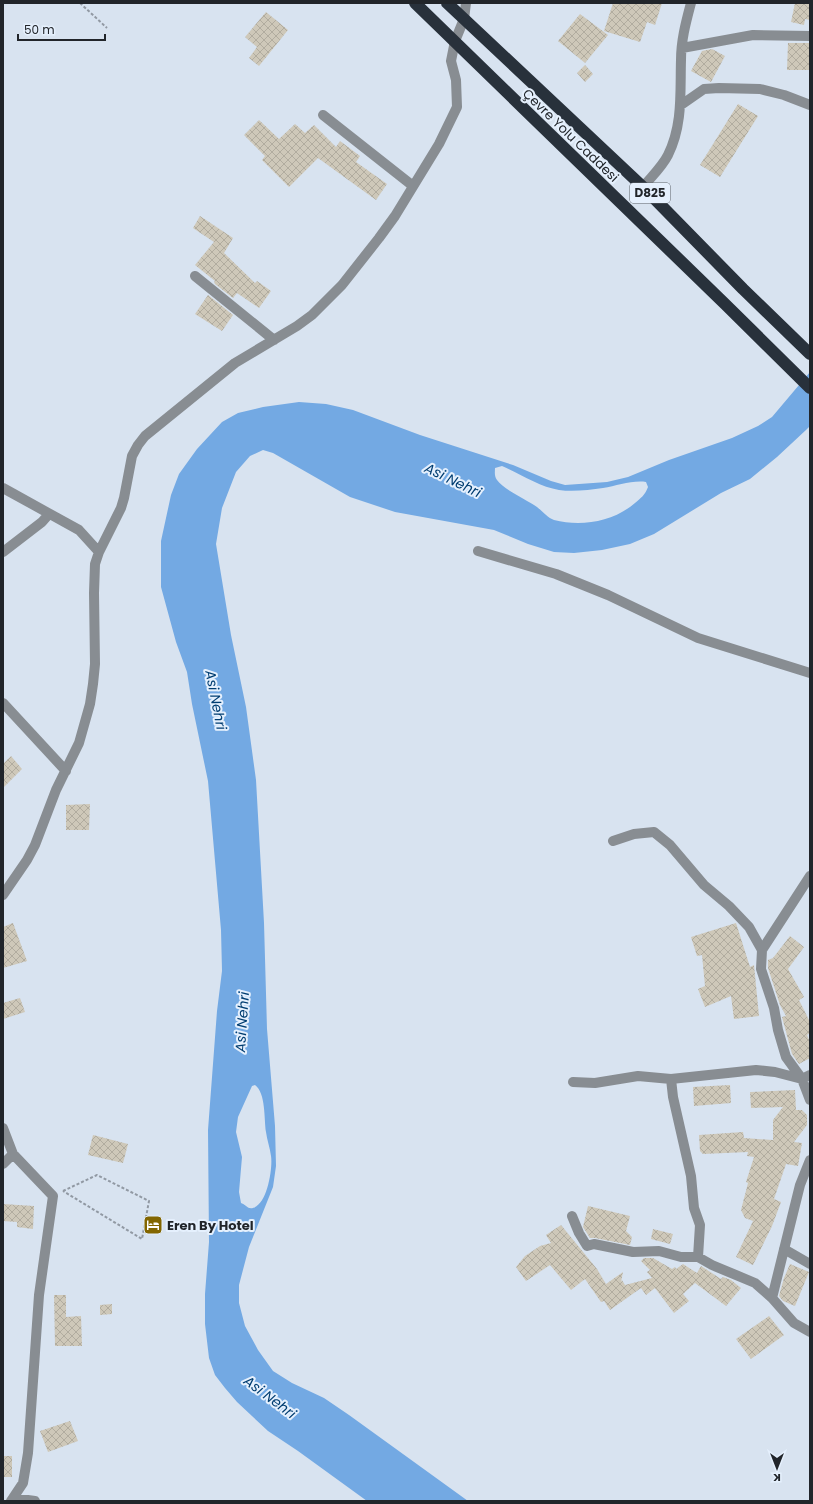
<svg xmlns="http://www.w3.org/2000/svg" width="813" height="1504" viewBox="0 0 813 1504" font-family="Poppins,sans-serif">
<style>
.water{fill:#73a9e3;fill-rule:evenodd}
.building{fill:url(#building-cross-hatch)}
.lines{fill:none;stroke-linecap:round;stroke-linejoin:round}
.path{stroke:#9199a3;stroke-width:2;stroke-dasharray:3 2;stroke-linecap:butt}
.minor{stroke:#888d92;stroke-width:10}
.highway{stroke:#28313b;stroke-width:12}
.labels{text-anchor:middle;stroke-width:4;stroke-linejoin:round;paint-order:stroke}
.shield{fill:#e5f0fd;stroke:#5c6269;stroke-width:1}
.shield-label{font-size:12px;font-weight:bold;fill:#21252a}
.street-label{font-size:13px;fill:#21252a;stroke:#e5f0fd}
.poi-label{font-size:13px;font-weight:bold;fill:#21252a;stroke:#e5f0fd;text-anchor:start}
.water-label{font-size:14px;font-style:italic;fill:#003d71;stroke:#e5f0fd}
</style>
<defs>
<pattern id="building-cross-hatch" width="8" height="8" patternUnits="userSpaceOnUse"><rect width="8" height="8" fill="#cec8b9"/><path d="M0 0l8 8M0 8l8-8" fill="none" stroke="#b1ac9f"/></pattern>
</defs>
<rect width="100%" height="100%" fill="#d8e3f0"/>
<path class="water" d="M810 372V426L806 430 777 457 750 479 721 493 654 534 630 544 602 550 574 553 554 552 528 544 494 530 395 512 350 497 273 453 263 450 250 456 236 472 222 508 216 544 231 635 246 707 256 780 264 923 267 1029 275 1126 276 1166 273 1187 249 1247 239 1285V1303L245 1326 258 1350 273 1371 292 1383 324 1398 349 1415 468 1501H367L298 1451 268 1431 237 1402 225 1388 215 1375 209 1358 205 1324V1294L209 1242 208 1130 217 1011 222 971 221 930 208 781 192 704 187 672 176 642 161 587V541L171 495 179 474 197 449 222 422 238 413 263 407 299 402 326 404 353 410 420 435 513 465 551 481 565 485 607 482 628 477 669 460 732 438 758 426 772 417ZM502 466C520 474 540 487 559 490 573 492 589 490 603 488 617 486 632 480 646 482L648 487C645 495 641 498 635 503 613 522 581 527 554 520 548 518 542 511 537 507 526 499 504 490 497 480 494 476 495 472 495 468ZM255 1085C266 1093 264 1119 266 1132 267 1140 270 1148 271 1156 273 1167 267 1211 249 1208 247 1207 244 1204 241 1203L239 1192 242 1157 236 1132 238 1117 252 1086Z"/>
<path class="building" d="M613 3H662L655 25 647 22 640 42 604 31Z
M795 3H810V20L805 19 804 25 791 22Z
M266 12 288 30 259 66 249 58 257 47 245 37Z
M580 14 608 35 585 63 558 41Z
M788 43H810V70H787Z
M712 49 725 56 711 82 691 71 702 51Z
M585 65 593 74 585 82 577 73Z
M738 104 758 116 720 177 700 165Z
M259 120 279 139 295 124 305 133 314 125 336 147 340 141 360 156 356 162 387 184 376 200 318 158 289 187 262 160 265 156 244 135Z
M200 216 233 238 224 253 255 283 257 281 271 291 259 308 237 293 233 298 215 284 214 282 215 281 195 265 214 242 193 228Z
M208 295 233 315 222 331 195 314Z
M11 756 22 769 3 788V764Z
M90 804 89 830H66V805Z
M13 923 27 961 3 968V927Z
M736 923 750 967 754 965 759 1016 734 1019 731 996 705 1007 698 989 705 986 702 955 697 956 691 937Z
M790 936 804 947 788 969 804 997 799 1000 810 1022V1033L807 1035 810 1042V1058L799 1064 792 1054 782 1017 786 1016 780 1005 768 968V960L773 958Z
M20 998 25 1012 3 1019V1003Z
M730 1085 731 1103 694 1106 693 1087Z
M795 1090 796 1110H802L807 1115V1125L794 1142 802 1143 798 1166 786 1164 774 1199 781 1202 772 1226 753 1265 736 1257 753 1221 745 1218 741 1210 748 1183 746 1182 754 1157 747 1156 748 1152 703 1154 700 1151 699 1135 743 1132 744 1138 773 1140V1120L783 1107 751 1108 750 1092Z
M93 1135 128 1144 123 1163 88 1155Z
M3 1204 34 1206 33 1229 17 1227V1222L3 1221Z
M588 1206 630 1216 626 1231 632 1237 630 1245 595 1238H590L583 1227Z
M561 1225 597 1269 606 1284 623 1272 621 1282 622 1280 625 1285 652 1278 647 1272 650 1270 641 1261 644 1258H653L672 1269 675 1267 676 1269 683 1264 697 1273 701 1266 721 1279 723 1277 731 1280 741 1288 726 1306 695 1283 683 1294 689 1301 674 1313 655 1288 646 1295 641 1288 610 1310 604 1301 601 1302 585 1279 571 1290 550 1265 526 1281 516 1267 525 1256 540 1246 551 1243 546 1235Z
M653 1229 673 1234 670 1244 651 1239Z
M790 1264 809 1272 795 1306 783 1301 779 1296 784 1278Z
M54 1295H66V1317L81 1316 82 1346H55Z
M112 1304V1314L100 1315V1305Z
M769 1316 784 1335 751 1359 736 1339Z
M70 1421 78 1441 48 1452 40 1431Z
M3 1456H12V1477H3Z"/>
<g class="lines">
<path class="path" d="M80 3 107 28
M63 1191 97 1175 149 1201 142 1239 63 1191"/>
<path class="minor" d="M682 48 753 35 810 36
M681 105 704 89 719 88 760 89 784 95 810 105
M323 115 413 186
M643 187C651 177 662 167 668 155 683 125 680 93 681 60 681 40 686 22 691 3
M195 276 274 340
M3 488 79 530 99 552
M478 551 556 574 608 595 698 638 810 673
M3 552 42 522 49 514
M3 703 66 771
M613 841 634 834 654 832 670 845 704 885 729 906 749 927 762 950
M810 876 762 950 761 969 774 1008 778 1030 786 1057 802 1079 810 1100
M3 895 27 860 35 845 56 790 79 743 90 704 93 684 95 664 94 593 95 564 99 552 121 508 124 498 132 456 138 445 145 436 235 363 297 326 312 315 342 285 379 238 395 216 439 144 457 107 456 80 451 61 455 41 464 19 466 3
M573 1082 595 1083 638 1076 671 1079
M3 1128 13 1154 53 1196 39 1295 28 1453 23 1483 11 1501
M3 1164 13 1154
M572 1216 579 1233 587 1246 594 1244 633 1252 659 1251 681 1257H698L712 1265 755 1283 772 1298 794 1323 810 1332
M784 1249 810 1264
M698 1257 700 1225 694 1208 691 1176 673 1097 671 1079 756 1070 775 1072 802 1079 810 1075
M772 1298 800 1185 810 1160
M13 1498 35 1501"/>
<path class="highway" d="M415 3 725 304 810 388
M447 3 643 187 743 289 810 354"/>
</g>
<defs>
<g id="hotel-square" transform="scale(1)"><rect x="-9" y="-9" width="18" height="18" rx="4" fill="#836600" stroke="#e5f0fd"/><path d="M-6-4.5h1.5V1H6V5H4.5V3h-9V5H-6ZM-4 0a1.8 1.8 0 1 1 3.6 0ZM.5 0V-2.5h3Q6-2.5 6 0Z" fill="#fff"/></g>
</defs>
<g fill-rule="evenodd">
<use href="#hotel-square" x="153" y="1225"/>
</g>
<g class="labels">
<rect class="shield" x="630" y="183" width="40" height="20" rx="3"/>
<g class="shield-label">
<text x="650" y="197">D825</text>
</g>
<g class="street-label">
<text transform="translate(571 135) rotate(44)" y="5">Çevre Yolu Caddesi</text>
</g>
<g class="poi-label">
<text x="167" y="1230">Eren By Hotel</text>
</g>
<g class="water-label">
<text transform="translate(453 480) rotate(26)" y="5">Asi Nehri</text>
<text transform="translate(216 700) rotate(79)" y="5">Asi Nehri</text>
<text transform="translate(242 1022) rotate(-86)" y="5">Asi Nehri</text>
<text transform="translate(270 1397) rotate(37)" y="5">Asi Nehri</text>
</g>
</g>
<rect width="813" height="1504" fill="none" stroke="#21252a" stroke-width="8"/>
<g transform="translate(777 1468) rotate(180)" stroke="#e5f0fd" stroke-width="3" paint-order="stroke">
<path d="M0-3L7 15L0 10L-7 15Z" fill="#21252a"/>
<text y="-6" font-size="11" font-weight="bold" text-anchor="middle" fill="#21252a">K</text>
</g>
<path d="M18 34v6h87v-6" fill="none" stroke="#21252a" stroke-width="2"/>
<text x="24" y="34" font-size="12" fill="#21252a" stroke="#e5f0fd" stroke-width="3" paint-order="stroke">50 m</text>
</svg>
